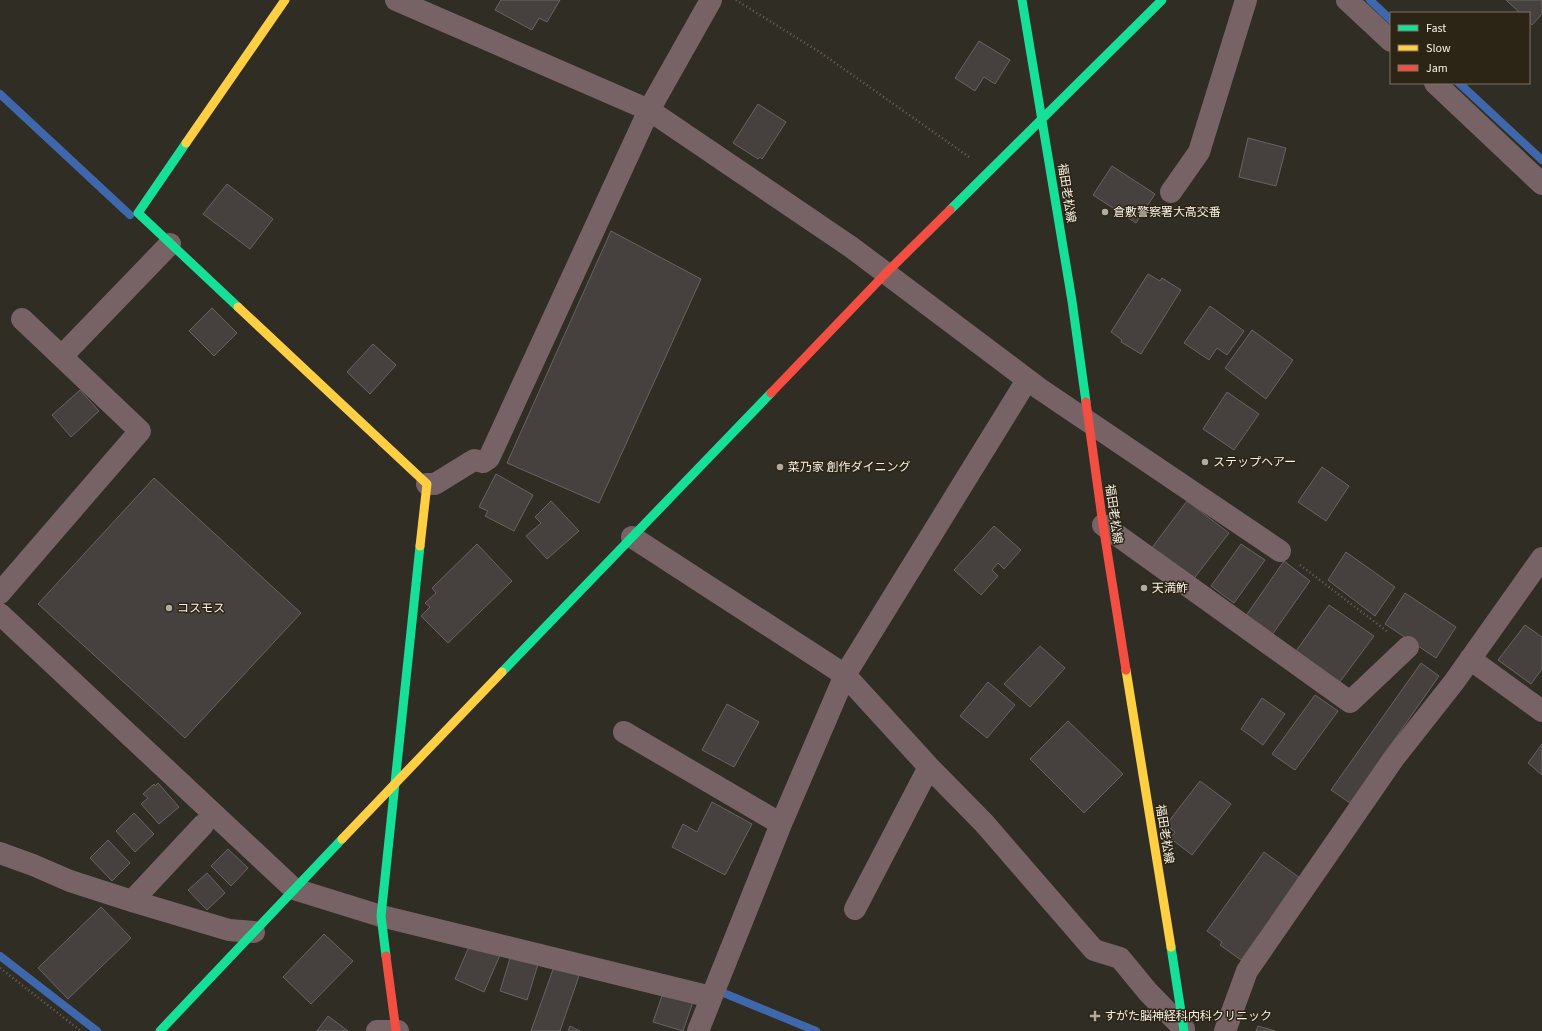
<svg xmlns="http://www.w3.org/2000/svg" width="1542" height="1031" viewBox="0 0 1542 1031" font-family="'Source Sans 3','Noto Sans JP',sans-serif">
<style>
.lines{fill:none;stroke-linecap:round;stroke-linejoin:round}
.stream{stroke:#3f68ac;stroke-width:8}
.building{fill:#46413f;stroke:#696362}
.path{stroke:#6d6260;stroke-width:2.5;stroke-dasharray:1 3;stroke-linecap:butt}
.street{stroke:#776365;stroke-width:22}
.fast{stroke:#16e098;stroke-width:9}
.slow{stroke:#ffcf43;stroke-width:9}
.jam{stroke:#f24e42;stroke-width:9}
.poi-dot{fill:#b0aca2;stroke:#2c2515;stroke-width:1.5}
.labels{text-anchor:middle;stroke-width:3;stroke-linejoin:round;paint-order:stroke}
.street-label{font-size:12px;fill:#f5f0e6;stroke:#2c2515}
.poi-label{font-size:12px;fill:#f5f0e6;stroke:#2c2515;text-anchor:start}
</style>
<rect width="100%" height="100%" fill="#302d24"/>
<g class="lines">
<path class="stream" d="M1370 0 1391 20
M1459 83 1542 160
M0 94 130 215
M0 956 97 1031
M726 994 816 1031"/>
</g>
<path class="building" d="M501 0H560L547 22 539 18 532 30 495 10Z
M1506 0H1542V14L1532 25 1529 22V13H1520Z
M979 41 1010 60 995 84 984 77 975 91 955 78Z
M758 104 786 122 762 159 760 157 758 159 733 143Z
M1248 138 1286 148 1276 186 1239 177Z
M1112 166 1155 194 1136 223 1093 195Z
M227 184 273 219 250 249 203 214Z
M611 231 701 279 599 503 507 463Z
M1148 274 1160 281 1162 278 1181 290 1141 354 1121 342 1122 340 1111 332Z
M1210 306 1244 331 1227 355 1217 348 1209 360 1184 343Z
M212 308 237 333 214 356 189 331Z
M1252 330 1293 360 1266 399 1225 368Z
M373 344 396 365 370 394 347 372Z
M80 390 99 411 71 437 52 415Z
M1227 392 1259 414 1234 450 1203 429Z
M1322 467 1349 486 1326 521 1298 502Z
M496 474 533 495 514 531 485 516 488 511 479 507Z
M154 478 301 613 185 738 38 604Z
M551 501 579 531 547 559 526 536 541 523 535 517Z
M1187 501 1229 533 1192 581 1151 549Z
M994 526 1021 550 1004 569 998 563 992 570 998 576 981 595 954 570Z
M477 544 512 581 448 643 421 616 430 607 425 603 436 593 432 588Z
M1241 544 1265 560 1234 603 1211 586Z
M1346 552 1395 587 1375 616 1328 580Z
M1284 561 1310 581 1269 639 1243 620Z
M1405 593 1456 627 1436 658 1385 624Z
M1329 605 1374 636 1339 683 1296 651Z
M1525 625 1542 637V669L1531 684 1498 660Z
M1040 646 1065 668 1030 707 1004 684Z
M1421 663 1439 676 1350 803 1331 790Z
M988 682 1015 705 987 738 960 716Z
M1315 695 1338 711 1295 770 1272 754Z
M1262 698 1285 714 1263 745 1241 729Z
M727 704 759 722 734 767 702 750Z
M1068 721 1123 774 1084 813 1030 759Z
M1542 744V775L1528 763Z
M1200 781 1231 804 1192 855 1170 838 1175 832 1166 825Z
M158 783 179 807 159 824 141 804 148 798 143 794 154 784 155 786Z
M712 802 752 824 725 875 672 847 683 824 697 832Z
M134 813 154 834 135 852 116 831Z
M108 840 130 863 112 881 90 858Z
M228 849 248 868 231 886 211 866Z
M1264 852 1300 878 1241 960 1220 945 1222 942 1207 931Z
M207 873 225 893 207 910 188 890Z
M101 907 131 938 68 999 38 968Z
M324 934 353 961 311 1004 283 977Z
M471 942 500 955 484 992 455 979Z
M512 952 539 961 527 1000 500 991Z
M556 961 581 970 560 1031H531Z
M664 990 694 999 683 1031 653 1022Z
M328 1016 348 1031H317Z
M570 1026 580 1031H568Z
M1258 1026 1275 1031H1256Z"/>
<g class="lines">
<path class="path" d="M736 0 821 53 969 157
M1300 565 1388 632
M0 968 81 1031"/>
<path class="street" d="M396 0 649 110 851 247 1040 389 1280 551
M1347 0 1391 41
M1435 83 1542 184
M1171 192 1199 152 1246 0
M62 356 170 244
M427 484H435L474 460 483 462 489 458 649 110 711 0
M1103 525 1350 702 1408 647
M632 537 845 675 929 767 984 823 1094 950 1120 958 1148 992 1184 1029
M0 593 140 431 22 319
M0 614 294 889 381 916 711 997
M1470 659 1542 711
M624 732 781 824
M0 853 33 865 70 881 132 901 229 930 254 932
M132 901 203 825
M855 909 929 767
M377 1031H398
M698 1031 781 824 845 675 1027 380
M1225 1031 1247 971 1394 758 1454 682 1542 558"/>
<path class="fast" d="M1022 0 1072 301 1086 402
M186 143 138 213 238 307
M950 210 1162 0
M502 672 771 393
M1171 947 1184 1031
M386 956 381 916 420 546
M160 1031 342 839"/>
<path class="slow" d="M186 143 285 0
M238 307 427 484 420 546
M1126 670 1171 947
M342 839 502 672"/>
<path class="jam" d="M771 393 886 273 950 210
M1086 402 1103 525 1126 670
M386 956 396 1031"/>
</g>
<g class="poi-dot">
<circle cx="1105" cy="212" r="4"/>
<circle cx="1205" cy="462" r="4"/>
<circle cx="780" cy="467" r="4"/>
<circle cx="1144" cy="588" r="4"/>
<circle cx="169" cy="608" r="4"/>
<path d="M1093 1010h4v4h4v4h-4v4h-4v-4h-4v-4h4z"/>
</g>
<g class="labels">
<g class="street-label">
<text transform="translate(1067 193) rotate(81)" y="4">福田老松線</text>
<text transform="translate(1114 514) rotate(82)" y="4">福田老松線</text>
<text transform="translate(1165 834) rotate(81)" y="4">福田老松線</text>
</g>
<g class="poi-label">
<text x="1113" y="216">倉敷警察署大高交番</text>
<text x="1213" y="466">ステップヘアー</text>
<text x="788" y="471">菜乃家 創作ダイニング</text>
<text x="1152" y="592">天満鮓</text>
<text x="177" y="612">コスモス</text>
<text x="1104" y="1020">すがた脳神経科内科クリニック</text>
</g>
</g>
<rect x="1390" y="12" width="140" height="72" fill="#2c2515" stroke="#7c7669"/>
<rect x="1398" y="25" width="20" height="6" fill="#16e098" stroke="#7c7669"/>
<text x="1426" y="32" font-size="12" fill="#f5f0e6">Fast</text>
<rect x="1398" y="45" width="20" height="6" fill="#ffcf43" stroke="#7c7669"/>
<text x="1426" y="52" font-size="12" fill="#f5f0e6">Slow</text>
<rect x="1398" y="65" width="20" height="6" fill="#f24e42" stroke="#7c7669"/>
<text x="1426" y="72" font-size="12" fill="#f5f0e6">Jam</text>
</svg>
